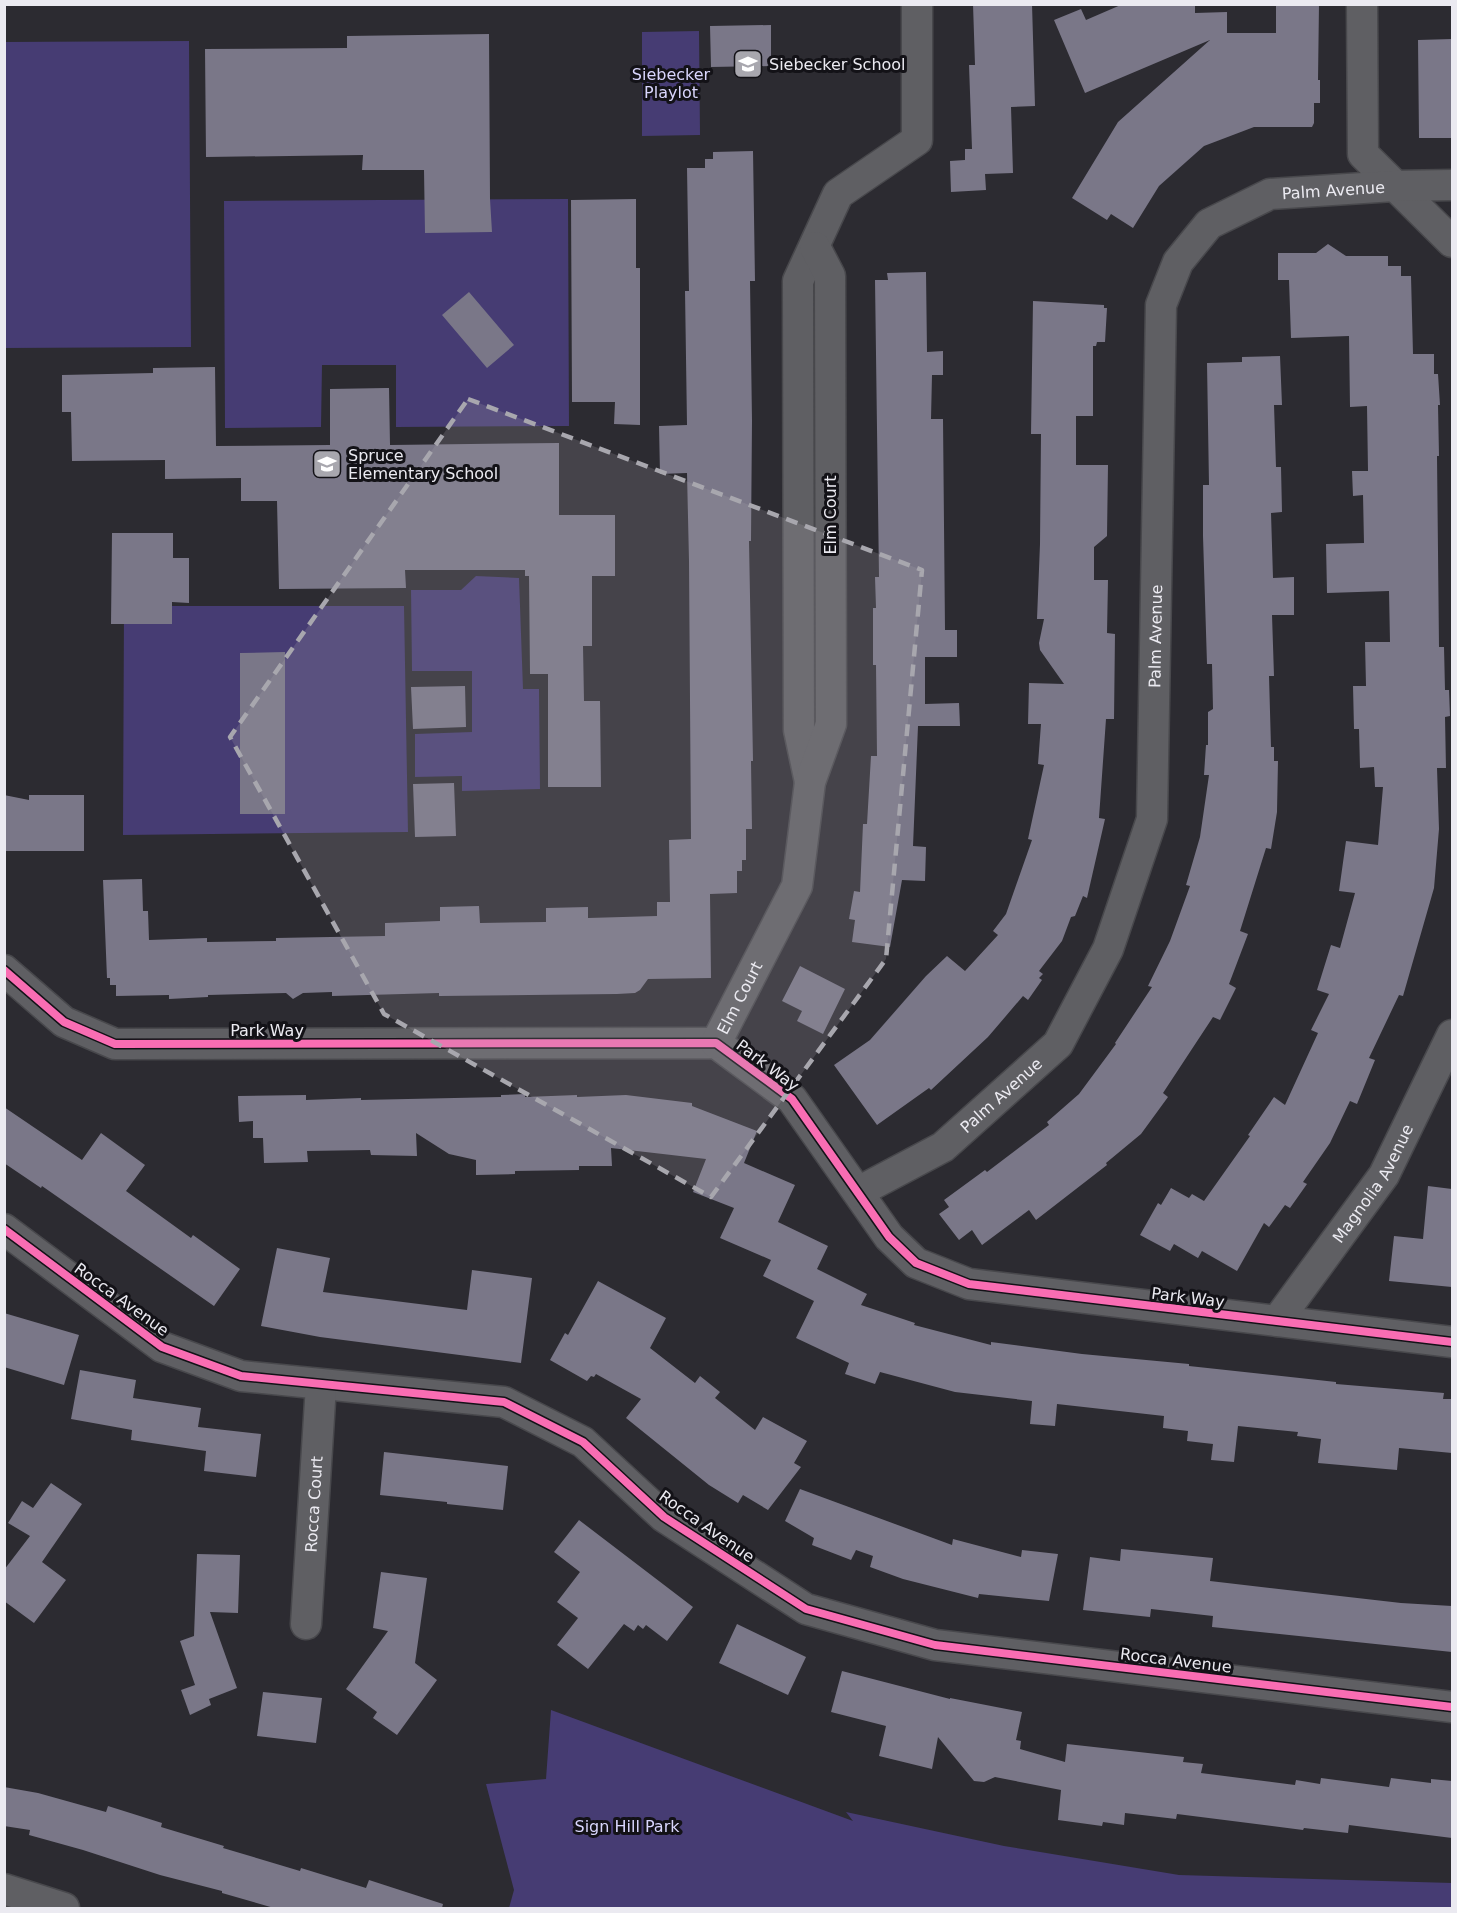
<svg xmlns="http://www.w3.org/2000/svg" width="1457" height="1913" viewBox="0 0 1457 1913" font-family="'DejaVu Sans',sans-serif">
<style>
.green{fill:#463c73}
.building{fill:#7a7788}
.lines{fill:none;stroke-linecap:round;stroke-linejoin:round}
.street-casing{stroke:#48484c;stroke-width:33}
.street{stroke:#5f5f63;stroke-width:30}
.cycleway-casing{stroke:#131217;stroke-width:11}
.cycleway{stroke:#f96db3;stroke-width:8}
.marked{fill:#a8a7ae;fill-opacity:0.2;stroke:#a8a7ae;stroke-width:4.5;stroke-dasharray:12 8;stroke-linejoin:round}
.labels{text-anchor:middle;stroke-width:6;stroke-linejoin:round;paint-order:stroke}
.poi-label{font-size:16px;fill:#ebeaf1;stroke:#131217;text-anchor:start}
.park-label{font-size:16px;fill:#d9d6fd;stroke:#131217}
.street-label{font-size:16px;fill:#ebeaf1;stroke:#131217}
</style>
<rect width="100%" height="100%" fill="#2c2b31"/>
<path class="green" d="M699 31 700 135 642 136V32Z
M189 41 191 347 5 348V42Z
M568 199 569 426 396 427V365H322L321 427 225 428 224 201Z
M476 576 519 578 523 689H539L540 789 462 791V776L415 777V734L472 732V671H412L411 590H461Z
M124 606H404L408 832 123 835Z
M551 1710 853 1821 846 1812 1004 1846 1179 1875 1452 1883V1908H509L514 1890 486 1784 546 1779Z"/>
<path class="building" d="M973 4H1032L1035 106 1011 107 1013 173 985 174 986 190 951 192 950 161 965 160V149H972L969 65H975Z
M1123 4H1195V13L1227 12V33H1276V4H1319L1318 80H1320V103H1314V123L1312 127H1254L1204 146 1159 186 1133 228 1111 214 1107 220 1072 198 1118 122 1210 40 1085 93 1054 20 1081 9 1086 20Z
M771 25V66L711 67 710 26Z
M489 34 490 199 492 232 425 233 424 170H362L363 155 206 157 205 49 347 48V36Z
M1452 39 1451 138H1419L1418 40Z
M753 151 755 281H750L752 421 751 541H749L753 761H751L752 829H746V860H742V871H737V893L710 894 711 978 648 979 640 990 635 993 617 994 439 996V993L332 996V992L303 993 293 999 286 993 208 995V997L169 999V995L116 996V985H110V978H107L103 880 142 879 143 911H148L149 940 207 938V942L276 941V938L385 936V923L440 921V907L479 906 480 923 546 922V908L588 907V918L657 916V902H670L669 840 691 839 689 561 687 473 660 474 659 426 687 425 685 291H689L687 168H705V159H713V152Z
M636 199V268H640V425L614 424 615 402H572L571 200Z
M1328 244 1346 256H1388V266H1401V276H1411L1413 354H1434V374H1438L1440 405H1438L1439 456H1437L1439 647H1444L1445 690H1449L1450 716 1445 717 1446 768H1437L1439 829 1434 888 1403 996 1399 995 1369 1058 1375 1060 1357 1104 1350 1101 1330 1143 1303 1182 1307 1184 1290 1208 1285 1205 1269 1227 1264 1223 1237 1271 1202 1251 1198 1258 1174 1244 1170 1251 1140 1235 1158 1203 1161 1205 1171 1188 1189 1198 1192 1194 1204 1201 1250 1136 1248 1135 1274 1097 1285 1105 1318 1033 1311 1030 1329 994 1317 990 1331 945 1340 948 1355 893 1339 891 1346 841 1378 845 1383 787H1375L1374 767 1360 768 1359 729H1354L1353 686H1366L1365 642H1390L1389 591 1327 593 1326 544 1364 543 1363 495 1353 496 1352 471H1368L1367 406 1350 407 1349 336 1291 338 1289 280H1278V253H1316Z
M926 272 927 352 943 351V375H932L931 419H943L945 630H957V657H925V704L959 703 960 726H918L913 846 926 847 925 881 902 880 890 947 852 942 855 920 849 919 854 891 860 892 863 824H867L871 756H877L876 665H873V608H876L875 577H879L875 280H888L887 273Z
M469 292 514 345 487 368 442 315Z
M1033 301 1104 305V308H1107L1105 342H1097L1096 346H1093V416H1076V465H1108L1107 536 1094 547V580H1108L1107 633 1115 634 1114 719H1106L1099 818 1105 819 1087 898 1083 896 1075 916 1071 917 1062 941 1039 971 1043 974 1039 978 1042 980 1028 1000 1023 996 988 1037 931 1090 929 1088 877 1125 834 1065 870 1040 926 976 947 956 965 971 998 935 993 931 1006 914 1032 840 1028 839 1044 765 1038 764 1041 724H1028L1029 683 1064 684 1040 650 1039 643 1044 619H1037L1040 544 1041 434H1031Z
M1280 356 1282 405H1274L1276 467H1281L1282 512 1271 513 1273 578 1294 577V615H1272L1274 676H1269L1271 747H1274V761H1278L1277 812 1271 849 1266 848 1240 931 1248 934 1229 984 1236 988 1220 1020 1213 1017 1163 1093 1168 1097 1141 1134 1106 1163 1107 1165 1036 1220 1029 1210 982 1245 972 1230 959 1240 939 1214 949 1207 944 1200 985 1170 987 1172 1049 1125 1047 1122 1079 1094 1116 1044 1115 1043 1152 987 1148 986 1170 941 1190 886 1186 885 1200 837 1209 775H1204L1206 745H1208V712L1213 709 1212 664H1207L1203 536V485H1209L1207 363 1242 362V357Z
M215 367 216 446 330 445V389L386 388H389L390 445 559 443V515H615V576H592V646H583L584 701H600L601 787H548V674H530L529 576H525V570H405L406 588 279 589 277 501H241V478L165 479V460L72 461 71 412H62V375L153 373V368Z
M112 533H173V558H189V603L172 602V624H111Z
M285 652V814H240V653Z
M465 686 466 727 413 729 411 687Z
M454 783 456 836 415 837 413 784Z
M4 795 29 800V795H84V851H4Z
M800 966 845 989 823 1034 797 1021 802 1011 782 1001Z
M525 1094V1097L577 1095V1097L626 1095 692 1103V1106L757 1131 744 1163 795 1185 778 1222 828 1246 817 1269 867 1294 861 1305 915 1323 914 1325 991 1345V1342L1082 1354 1189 1364V1366L1336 1382V1384L1444 1393 1443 1399H1452V1453L1399 1448 1397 1470 1318 1463 1321 1439 1297 1436 1298 1432 1238 1426 1234 1462 1211 1460 1213 1444 1187 1441 1188 1431 1163 1428 1164 1416 1057 1404 1055 1426 1030 1424 1032 1401 955 1392 880 1372 875 1384 845 1374 849 1363 796 1338 814 1301 763 1276 771 1260 720 1238 734 1208 693 1192 706 1159 611 1148 612 1166H579V1170L515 1171V1174L476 1175V1160L449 1154 416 1133 417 1156 371 1155 370 1150 307 1151 308 1162 264 1163 263 1138H253V1121L239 1122 238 1096 306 1095V1100L361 1098V1100L501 1097V1095Z
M4 1107 82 1160 101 1133 145 1165 126 1191 191 1238 193 1235 240 1269 214 1306 42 1186 41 1188 4 1163Z
M1428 1186 1452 1189V1287L1389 1281 1394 1236 1423 1239Z
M277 1248 330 1258 323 1292 467 1310 472 1270 532 1278 521 1363 320 1337 261 1326Z
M598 1281 666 1318 650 1348 695 1383 700 1376 720 1392 715 1398 755 1430 763 1417 807 1441 794 1463 801 1467 768 1510 743 1495 738 1503 709 1485 626 1418 641 1399 596 1374 594 1377 591 1376 587 1381 550 1360 565 1333 568 1335Z
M4 1313 79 1335 64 1385 4 1367Z
M80 1370 136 1380 133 1398 201 1408 198 1427 261 1434 256 1477 204 1471 206 1451 131 1440 132 1430 71 1419Z
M384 1452 508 1466 503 1510 447 1504V1502L380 1495Z
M51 1483 82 1504 42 1562 66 1580 34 1623 4 1601V1570L30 1536 8 1523 22 1501 33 1508Z
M800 1489 952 1545 953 1539 1021 1557 1022 1550 1058 1554 1049 1601 979 1594 978 1598 903 1579 870 1567 873 1556 856 1550 851 1560 812 1545 814 1538 785 1521Z
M579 1520 693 1607 667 1641 646 1625 643 1629 638 1625 634 1631 624 1624 588 1669 557 1645 578 1618 557 1602 580 1572 554 1552Z
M1121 1549 1213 1558 1210 1581 1401 1603 1452 1606V1652L1212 1627 1213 1616 1151 1609 1150 1617 1083 1610 1090 1557 1120 1561Z
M197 1554 240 1555 238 1613 210 1612 237 1688 209 1699 211 1705 190 1715 181 1690 195 1685 180 1641 194 1636Z
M381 1572 427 1578 415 1663 437 1680 397 1735 373 1718 377 1712 346 1689 388 1631 373 1628Z
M737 1624 806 1657 788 1695 719 1663Z
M842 1671 950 1699V1698L1022 1712 1016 1740 1021 1741 1020 1749 1065 1762 1067 1744 1184 1757 1183 1762 1203 1764 1201 1773 1295 1785 1296 1780 1320 1784 1321 1778 1389 1787 1391 1778 1431 1783V1779L1452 1781V1838L1349 1825 1348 1833 1304 1828 1303 1830 1177 1814 1176 1819 1125 1813 1124 1825 1103 1822 1102 1826 1058 1820 1061 1790 995 1777 984 1782 974 1781 938 1737 932 1769 879 1756 886 1726 831 1712Z
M263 1692 322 1698 316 1743 257 1736Z
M4 1787 38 1793 106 1812 108 1806 162 1823 161 1827 224 1846 223 1848 300 1871 301 1868 366 1888 369 1880 443 1904 442 1908H274L222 1893V1891L160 1875 83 1850 29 1835 30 1830 4 1826Z"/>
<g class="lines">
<g class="street-casing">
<g id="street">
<path d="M1362 4 1363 154 1452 242"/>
<path d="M810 782 799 730 798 281 838 194 917 140V4"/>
<path d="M4 970 64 1022 115 1044 716 1043 792 1099 889 1237 916 1263 969 1284 1452 1342"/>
<path id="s1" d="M716 1043 797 886 810 782 831 724 830 276 815 247"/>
<path id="s2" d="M858 1192 943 1147 1058 1044 1108 949 1152 819 1161 305 1178 262 1209 224 1270 194 1394 186 1452 185"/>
<path d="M4 1229 162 1347 241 1376 504 1402 583 1442 664 1517 806 1609 935 1645 1452 1707"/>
<path id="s3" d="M1277 1321 1384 1175 1452 1035"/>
<path id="s4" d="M306 1624 321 1385"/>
<path d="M4 1889 64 1908"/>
</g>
</g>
<use href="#street" class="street"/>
<g class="cycleway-casing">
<path id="cycleway" d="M4 970 64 1022 115 1044 716 1043 792 1099 889 1237 916 1263 969 1284 1452 1342
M4 1229 162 1347 241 1376 504 1402 583 1442 664 1517 806 1609 935 1645 1452 1707"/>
</g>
<use href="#cycleway" class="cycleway"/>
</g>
<path class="marked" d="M468 399 922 570 886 959 711 1197 384 1014 230 737Z"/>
<defs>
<g id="school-square" transform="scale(1.5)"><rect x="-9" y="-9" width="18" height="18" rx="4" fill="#a8a7ae" stroke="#131217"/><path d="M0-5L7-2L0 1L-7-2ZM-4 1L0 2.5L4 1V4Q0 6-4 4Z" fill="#fff"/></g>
</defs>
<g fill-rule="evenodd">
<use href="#school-square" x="748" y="64"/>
<use href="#school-square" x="327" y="464"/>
</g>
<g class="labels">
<g class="poi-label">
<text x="769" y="70">Siebecker School</text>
<text x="348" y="461">Spruce<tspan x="348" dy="18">Elementary School</tspan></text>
</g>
<g class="park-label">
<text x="671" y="80">Siebecker<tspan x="671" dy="18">Playlot</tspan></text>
<text x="627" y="1832">Sign Hill Park</text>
</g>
<g class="street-label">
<text dy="6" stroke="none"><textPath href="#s2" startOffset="1236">Palm Avenue</textPath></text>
<text transform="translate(830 515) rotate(-90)" y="6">Elm Court</text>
<text dy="6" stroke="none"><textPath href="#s2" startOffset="678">Palm Avenue</textPath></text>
<text dy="6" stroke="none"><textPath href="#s1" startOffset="51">Elm Court</textPath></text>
<text x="267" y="1036">Park Way</text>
<text transform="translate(768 1065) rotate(37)" y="6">Park Way</text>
<text dy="6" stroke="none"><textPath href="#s2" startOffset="174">Palm Avenue</textPath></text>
<text dy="6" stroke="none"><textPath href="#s3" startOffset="168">Magnolia Avenue</textPath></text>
<text transform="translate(1188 1297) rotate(7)" y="6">Park Way</text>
<text transform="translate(122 1299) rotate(36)" y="6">Rocca Avenue</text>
<text dy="6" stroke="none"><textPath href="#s4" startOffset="120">Rocca Court</textPath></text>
<text transform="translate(707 1526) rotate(35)" y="6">Rocca Avenue</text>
<text transform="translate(1176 1660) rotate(7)" y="6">Rocca Avenue</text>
</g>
</g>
<rect width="1457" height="1913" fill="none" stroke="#ebeaf1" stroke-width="12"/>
</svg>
